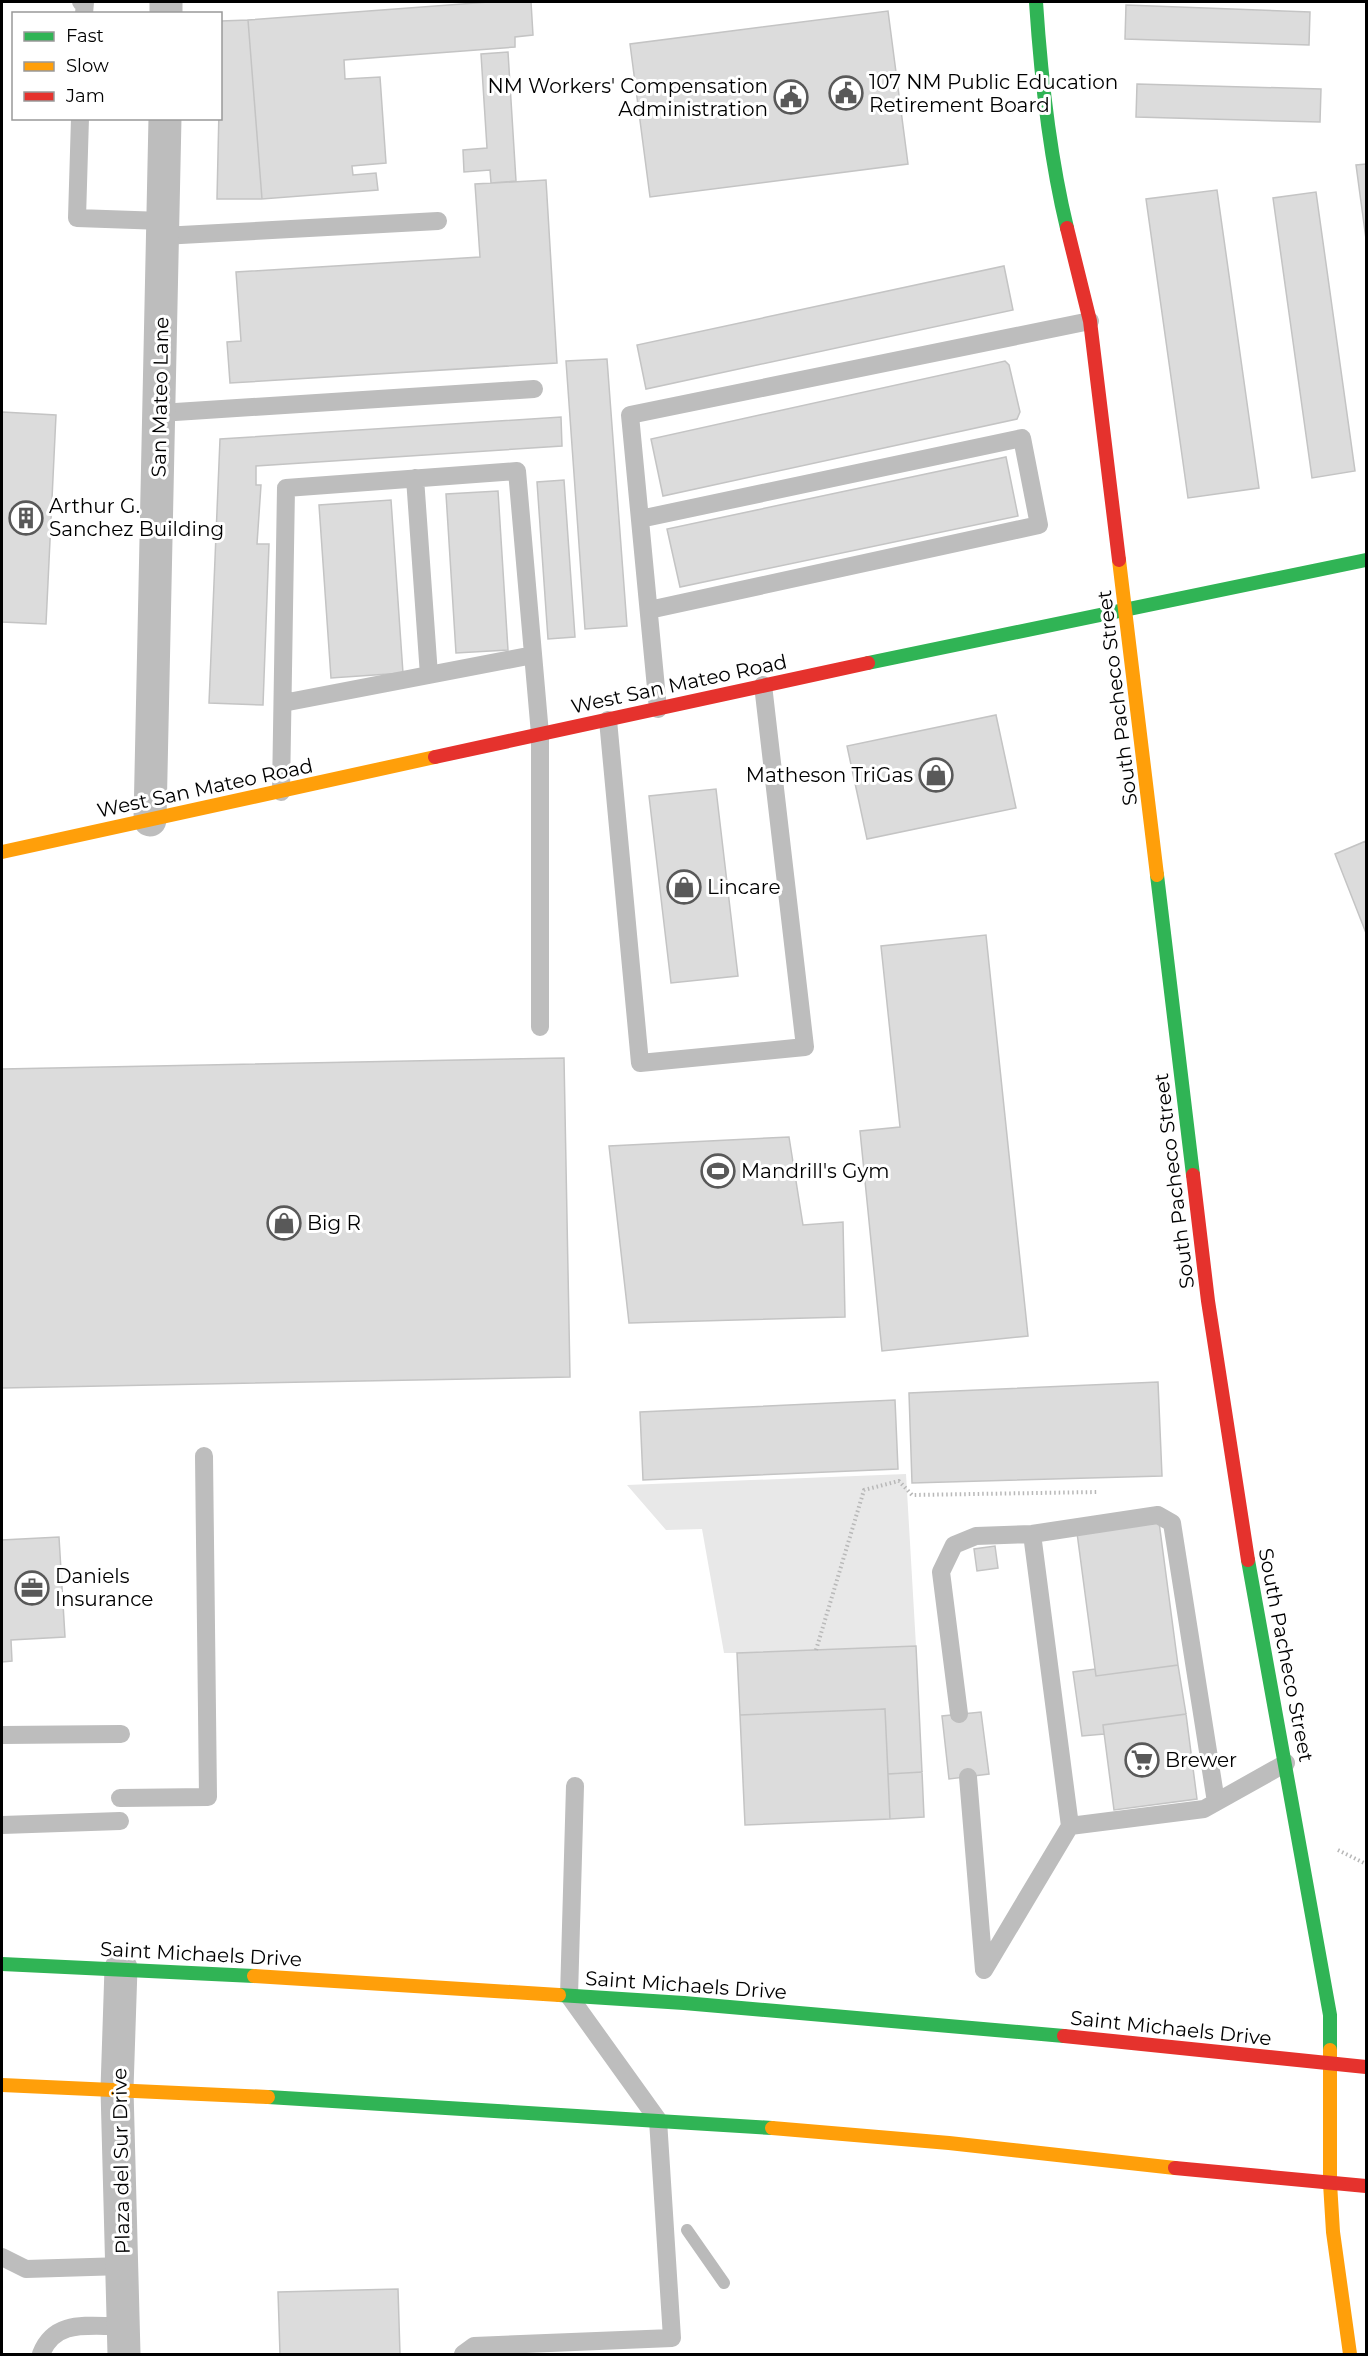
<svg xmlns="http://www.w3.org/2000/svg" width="1368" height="2356" viewBox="0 0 1368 2356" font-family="Montserrat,sans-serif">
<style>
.green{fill:#e8e8e8}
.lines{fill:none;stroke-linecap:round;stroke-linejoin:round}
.stream{stroke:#bababa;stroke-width:12}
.building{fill:#dcdcdc;stroke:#c4c4c4;stroke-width:1.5}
.path{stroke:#b8b8b8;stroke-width:4;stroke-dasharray:1.5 3;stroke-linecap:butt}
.lane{stroke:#bdbdbd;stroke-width:18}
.street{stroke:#bdbdbd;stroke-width:33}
.fast{stroke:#30b455;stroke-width:14}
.slow{stroke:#ff9f0a;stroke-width:14}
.jam{stroke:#e5322d;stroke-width:14}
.labels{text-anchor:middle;stroke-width:6;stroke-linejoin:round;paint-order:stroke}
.poi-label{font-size:20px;fill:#000;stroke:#fff;text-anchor:start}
.street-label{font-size:20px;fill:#000;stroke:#fff}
</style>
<rect width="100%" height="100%" fill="#fff"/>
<path class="green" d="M906 1474 916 1646 737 1653H724L702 1529 666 1530 627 1485Z"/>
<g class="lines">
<path class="stream" d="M687 2230 724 2283"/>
</g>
<path class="building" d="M489 2H531L533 35 515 37V47L344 60 345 79 380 77 386 163 352 166 353 175 376 173 378 190 262 199 248 20Z
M1126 5 1310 12 1309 45 1125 39Z
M888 11 908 164 650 197 630 44Z
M248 20 262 199H217L221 21Z
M508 52 516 181 491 183 490 170 464 172 463 150 487 148 481 54Z
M1137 84 1321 89 1320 122 1136 117Z
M1366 164V239L1356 165Z
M546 180 557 363 230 383 227 342 241 341 236 272 480 257 475 184Z
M1217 190 1259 488 1188 498 1146 199Z
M1316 192 1355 471 1312 478 1273 198Z
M1004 266 1013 310 646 389 637 345Z
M607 359 627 626 585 629 566 361Z
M1005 361 1009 365 1020 412 1017 419 663 496 651 439Z
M2 412 56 415 46 624 2 622Z
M561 417 562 446 256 466V485H261L257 544H269L263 705 209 703 220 439Z
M1006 457 1018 516 680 587 667 529Z
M564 480 575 637 548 639 537 482Z
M498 491 508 650 456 653 446 494Z
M391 500 403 673 331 678 319 505Z
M996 715 1016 808 867 839 847 746Z
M716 789 738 976 671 983 649 796Z
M1366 841V933L1335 854Z
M986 935 1028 1336 882 1351 860 1131 900 1127 881 946Z
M564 1058 570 1377 2 1388V1069Z
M789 1137 803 1225 843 1222 845 1317 629 1323 609 1146Z
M1158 1382 1162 1476 912 1483 909 1393Z
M895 1400 898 1469 643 1480 640 1412Z
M1159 1522 1178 1665 1096 1676 1077 1533Z
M59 1537 65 1637 11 1640 12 1661 2 1662V1540Z
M995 1546 998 1568 977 1571 974 1549Z
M916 1646 922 1772 888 1774 885 1709 740 1715 737 1653Z
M1178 1665 1186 1714 1103 1725 1104 1734 1082 1736 1073 1672 1095 1669 1096 1676Z
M885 1709 890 1819 745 1825 740 1715Z
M981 1712 989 1774 949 1779 942 1716Z
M1186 1714 1197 1799 1114 1810 1103 1725Z
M922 1772 924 1817 890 1819 888 1774Z
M398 2289 400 2354H280L278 2292Z"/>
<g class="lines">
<path class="path" d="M816 1650 864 1490 899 1481 912 1495 1099 1492
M1338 1850 1366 1864"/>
<path class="lane" d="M81 2H85L84 14
M80 118 77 218 163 221
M162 236 438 221
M160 413 534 389
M415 478 429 675
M640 519 1022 438 1039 525 649 610
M283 703 533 655
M658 709 630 415 1090 321
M608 720 640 1063 805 1047 763 685
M281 792 286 488 517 471 540 734V1027
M1032 1534 1070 1826
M959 1714 941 1572 954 1545 976 1536 1032 1534 1158 1515 1172 1523 1216 1802
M2 1735 121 1734
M968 1777 984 1970
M120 1798 208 1797 204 1456
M2 1825 120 1821
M984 1970 1070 1826 1204 1809 1286 1763
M2 2257 26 2269 123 2266
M41 2354C55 2318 90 2327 123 2326
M463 2354 474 2346 672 2338 658 2120 569 1996 575 1786"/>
<path class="street" d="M166 14V2
M150 820 165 118
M121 1968 117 2089 124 2354"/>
<path class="fast" d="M1036 2C1041 78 1049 154 1067 228
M868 663 1366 560
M1157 875 1193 1175
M1248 1560 1330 2015V2050
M2 1964 254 1976
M559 1995 684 2003 1064 2036
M268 2097 772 2128"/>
<path class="slow" d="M1119 560 1157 875
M2 852 435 757
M254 1976 559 1995
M1330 2050V2183L1333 2232 1350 2354
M2 2085 268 2097
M772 2128 949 2143 1175 2168"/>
<path class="jam" d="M1067 228 1090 321 1119 560
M435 757 868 663
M1193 1175 1208 1301 1248 1560
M1064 2036 1366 2067
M1175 2168 1366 2186"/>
</g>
<defs>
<g id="civic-ring" transform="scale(1.725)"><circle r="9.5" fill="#fff" stroke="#595959" stroke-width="1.5"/><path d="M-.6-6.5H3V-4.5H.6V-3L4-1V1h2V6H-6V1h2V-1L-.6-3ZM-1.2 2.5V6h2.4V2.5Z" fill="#595959"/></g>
<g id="building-ring" transform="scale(1.725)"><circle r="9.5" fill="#fff" stroke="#595959" stroke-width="1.5"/><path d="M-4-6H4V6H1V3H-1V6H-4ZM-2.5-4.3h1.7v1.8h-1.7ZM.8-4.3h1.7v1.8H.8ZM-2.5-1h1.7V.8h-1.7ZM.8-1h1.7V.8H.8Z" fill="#595959"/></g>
<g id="shop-ring" transform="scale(1.725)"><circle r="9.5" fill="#fff" stroke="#595959" stroke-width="1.5"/><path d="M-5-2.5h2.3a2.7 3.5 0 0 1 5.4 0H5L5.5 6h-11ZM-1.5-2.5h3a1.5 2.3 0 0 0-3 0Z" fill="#595959"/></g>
<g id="stadium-ring" transform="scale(1.725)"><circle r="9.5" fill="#fff" stroke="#595959" stroke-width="1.5"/><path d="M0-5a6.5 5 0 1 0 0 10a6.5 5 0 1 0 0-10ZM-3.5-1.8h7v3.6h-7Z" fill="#595959"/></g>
<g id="office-ring" transform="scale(1.725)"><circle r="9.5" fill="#fff" stroke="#595959" stroke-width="1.5"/><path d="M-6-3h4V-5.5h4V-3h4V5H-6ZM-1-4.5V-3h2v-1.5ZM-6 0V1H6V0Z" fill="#595959"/></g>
<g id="supermarket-ring" transform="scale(1.725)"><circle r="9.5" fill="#fff" stroke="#595959" stroke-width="1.5"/><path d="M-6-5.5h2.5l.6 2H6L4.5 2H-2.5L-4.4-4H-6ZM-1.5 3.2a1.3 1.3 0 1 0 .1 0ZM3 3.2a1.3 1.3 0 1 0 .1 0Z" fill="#595959"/></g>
</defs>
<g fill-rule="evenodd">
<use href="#civic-ring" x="846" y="93"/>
<use href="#civic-ring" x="791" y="97"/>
<use href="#building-ring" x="26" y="518"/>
<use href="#shop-ring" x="936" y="775"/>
<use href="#shop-ring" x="684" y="887"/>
<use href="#stadium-ring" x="718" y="1171"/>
<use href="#shop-ring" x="284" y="1223"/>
<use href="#office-ring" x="32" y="1588"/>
<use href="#supermarket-ring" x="1142" y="1760"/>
</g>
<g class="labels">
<g class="poi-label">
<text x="869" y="89">107 NM Public Education<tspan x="869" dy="23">Retirement Board</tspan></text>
<text x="768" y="93" text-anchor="end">NM Workers' Compensation<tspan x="768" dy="23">Administration</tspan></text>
<text x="49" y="513">Arthur G.<tspan x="49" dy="23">Sanchez Building</tspan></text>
<text x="913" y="782" text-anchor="end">Matheson TriGas</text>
<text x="707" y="894">Lincare</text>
<text x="741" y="1178">Mandrill's Gym</text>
<text x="307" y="1230">Big R</text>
<text x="55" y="1583">Daniels<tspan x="55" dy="23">Insurance</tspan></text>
<text x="1165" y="1767">Brewer</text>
</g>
<g class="street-label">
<text transform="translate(160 397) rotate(-89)" y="7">San Mateo Lane</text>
<text transform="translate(679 684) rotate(-12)" y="7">West San Mateo Road</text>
<text transform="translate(1117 698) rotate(-97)" y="7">South Pacheco Street</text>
<text transform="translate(205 788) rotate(-12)" y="7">West San Mateo Road</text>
<text transform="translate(1174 1181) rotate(-97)" y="7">South Pacheco Street</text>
<text transform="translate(1286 1655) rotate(79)" y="7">South Pacheco Street</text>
<text transform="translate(201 1954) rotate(3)" y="7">Saint Michaels Drive</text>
<text transform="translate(686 1985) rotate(4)" y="7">Saint Michaels Drive</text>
<text transform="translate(1171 2028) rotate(6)" y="7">Saint Michaels Drive</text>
<text transform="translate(121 2161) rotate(-91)" y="7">Plaza del Sur Drive</text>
</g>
</g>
<rect width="1368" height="2356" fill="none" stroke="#000000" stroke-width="6"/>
<rect x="12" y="12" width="210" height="108" fill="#ffffff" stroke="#999999" stroke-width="1.5"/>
<rect x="24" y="32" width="30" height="9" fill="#30b455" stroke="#999999" stroke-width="1.5"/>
<text x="66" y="42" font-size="18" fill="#000000">Fast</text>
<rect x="24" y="62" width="30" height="9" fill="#ff9f0a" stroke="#999999" stroke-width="1.5"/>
<text x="66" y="72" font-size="18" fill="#000000">Slow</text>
<rect x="24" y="92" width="30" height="9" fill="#e5322d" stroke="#999999" stroke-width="1.5"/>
<text x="66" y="102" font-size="18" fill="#000000">Jam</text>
</svg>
